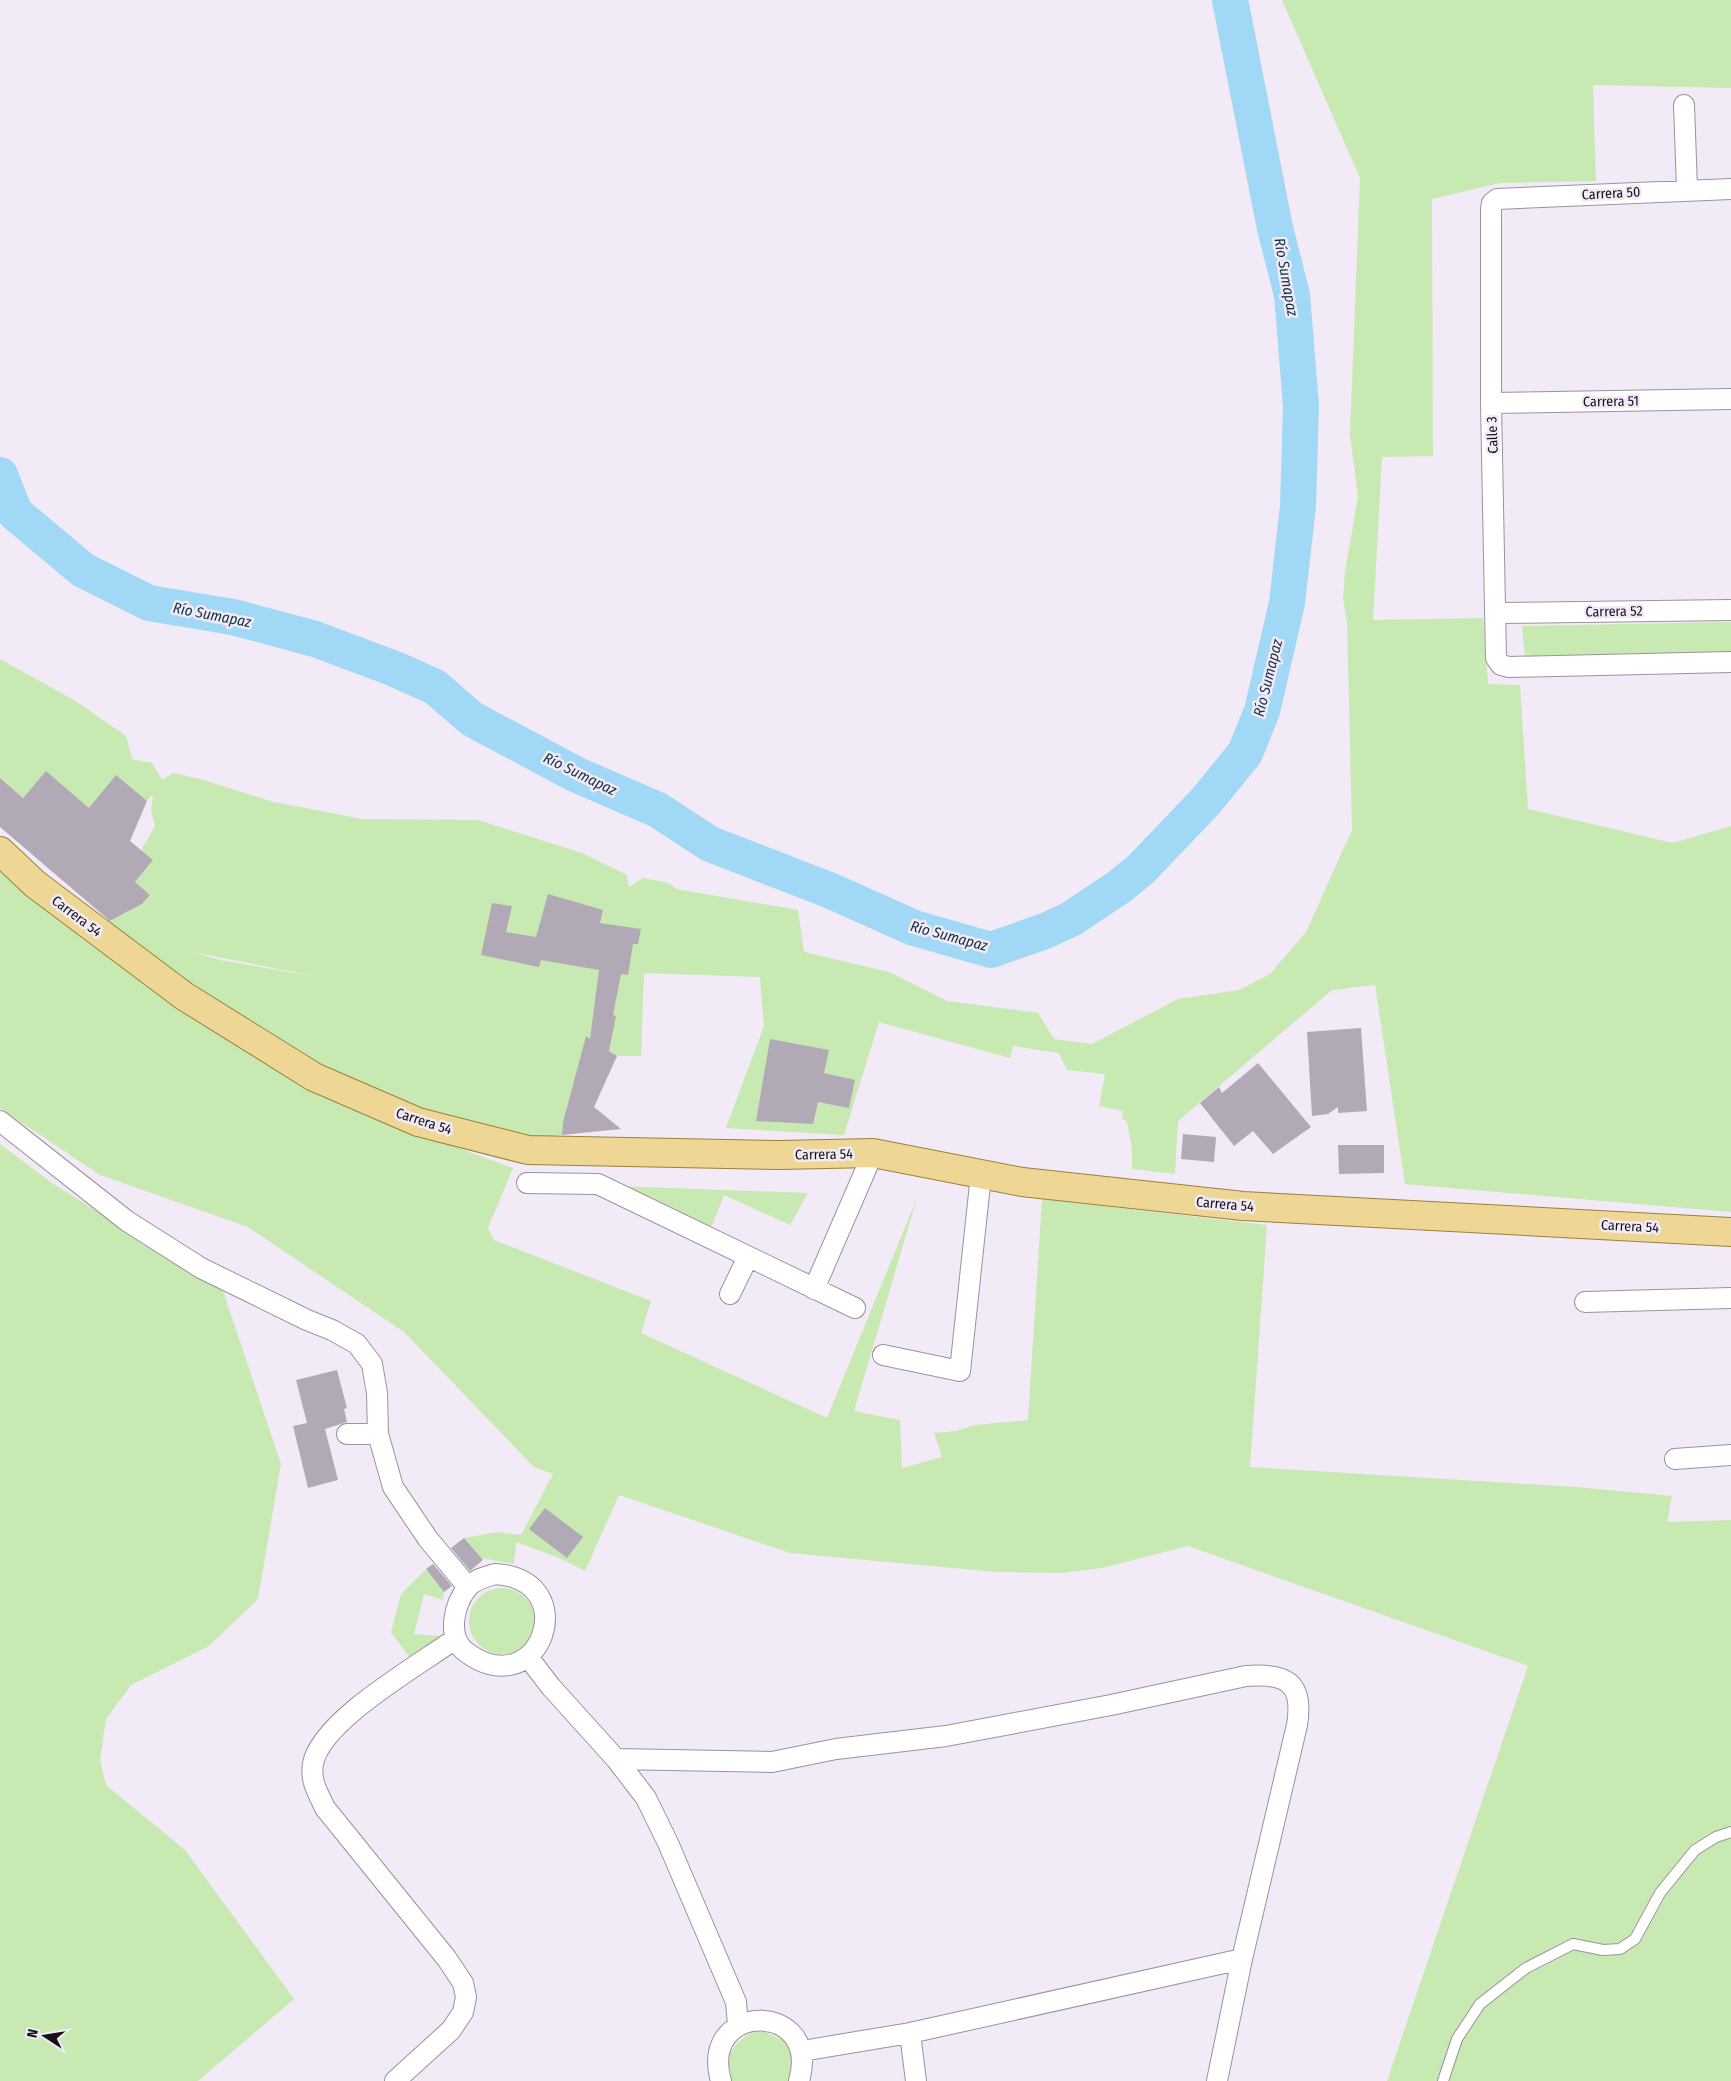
<svg xmlns="http://www.w3.org/2000/svg" width="1731" height="2081" viewBox="0 0 1731 2081" font-family="'Fira Sans Condensed',sans-serif">
<style>
.green{fill:#c8e9b1;fill-rule:evenodd}
.lines{fill:none;stroke-linecap:round;stroke-linejoin:round}
.river{stroke:#a1d8f6;stroke-width:36}
.building{fill:#b1aab6}
.service-casing{stroke:#99939e;stroke-width:12}
.minor-casing{stroke:#99939e;stroke-width:22}
.primary-casing{stroke:#9a813b;stroke-width:30}
.service{stroke:#fff;stroke-width:10}
.minor{stroke:#fff;stroke-width:20}
.primary{stroke:#eed795;stroke-width:28}
.labels{text-anchor:middle;stroke-width:5;stroke-linejoin:round;paint-order:stroke}
.street-label{font-size:14px;fill:#131115;stroke:#f2eaf7}
.water-label{font-size:15px;font-style:italic;fill:#103040;stroke:#f2eaf7}
</style>
<rect width="100%" height="100%" fill="#f2eaf7"/>
<path class="green" d="M1282 0H1731V88L1593 85 1596 181 1500 183 1432 199 1433 456 1382 457 1373 620 1483 618 1488 684 1520 685 1528 809 1673 843 1731 826V1212L1405 1184 1375 985 1332 990 1178 1121 1175 1174 1132 1169V1149L1127 1121 1122 1119 1123 1111 1099 1106 1105 1074 1067 1070 1059 1053 1013 1046 1010 1058 879 1022 844 1135 726 1128 764 1026 760 977 644 973 641 1056H617L586 1037 563 1122 562 1135 512 1140 355 1088 185 990 109 922 142 904 150 895 135 882 153 860 141 850 155 826 151 811 153 794 147 801 99 817 46 771 23 798 0 778V659L74 700 126 736 132 759 152 763 162 780 173 773 200 779 274 802 362 819 478 820 582 853 627 875 629 887 643 878 669 883 676 889 798 910 804 952 889 972 947 1001 1038 1013 1054 1039 1092 1044 1178 999 1239 990 1270 974 1306 932 1352 830 1347 622 1343 598 1345 572 1358 496 1350 435 1360 178ZM192 952 324 978 220 960Z
M1731 622V652L1525 656 1522 626Z
M0 867 410 1130 513 1168 488 1228 494 1240 651 1301 641 1333 827 1418 917 1198 854 1411 900 1420 902 1468 942 1457 934 1433 956 1431 975 1425 1028 1420 1042 1199 1267 1225 1250 1467 1577 1487 1672 1496 1667 1522 1731 1520V2081H1387L1528 1666 1188 1546 1102 1568 1062 1573 996 1572 790 1553 619 1495 585 1571 562 1559 516 1542 514 1564 481 1558 464 1538 497 1532 521 1535 553 1474 534 1467 404 1332 248 1227 100 1175 0 1108Z
M0 1144 52 1183 223 1291 281 1464 258 1599 209 1646 131 1685 106 1719 100 1760 106 1785 185 1850 294 1999 198 2081H0Z
M617 1186 808 1193 790 1225 724 1195 710 1230Z
M426 1569 444 1592 443 1600 424 1594 414 1634 439 1636 440 1649 416 1666 391 1632 401 1594Z
M469 1621a33 33 0 1 1 66 0a33 33 0 1 1-66 0Z
M754 2032H765L785 2041 794 2060 791 2081H732C722 2059 733 2041 754 2032Z"/>
<g class="lines">
<path class="river" d="M0 475 15 513 83 570 149 603 233 617 315 639 395 669 435 687 472 719 575 774 658 810 710 844 829 890 914 928 991 950 1045 931 1071 919 1119 887 1141 869 1205 802 1245 753 1262 711 1287 603 1298 506 1301 406 1292 295 1275 228 1230 0"/>
</g>
<path class="building" d="M46 771 89 808 116 775 147 801 130 841 153 860 135 882 150 895 142 904 110 921 0 827V778L23 798Z
M548 894 603 910 600 923 641 929 638 944H633L628 975 621 974 613 1015 616 1016 609 1051 617 1056 594 1107 621 1129 562 1135 563 1122 586 1036 590 1039 599 970 541 960 539 967 481 955 492 903 512 906 506 932 536 937Z
M1361 1028 1367 1111 1338 1113V1107L1328 1114 1312 1116 1307 1032Z
M770 1039 829 1050 824 1073 855 1080 849 1108 818 1102 813 1124 756 1121Z
M1258 1063 1311 1127 1273 1154 1253 1131 1234 1146 1200 1103 1219 1087 1222 1093Z
M1183 1134 1216 1137 1214 1162 1181 1159Z
M1338 1145H1384V1173L1339 1174Z
M337 1370 347 1408 344 1409 347 1422 325 1429 338 1480 308 1488 293 1426 307 1423 296 1380Z
M545 1508 583 1537 567 1558 529 1529Z
M464 1538 483 1560 470 1571 451 1548Z
M433 1564 452 1586 444 1592 426 1569Z"/>
<g class="lines">
<g class="service-casing">
<path id="service" d="M1443 2081 1457 2039 1480 2004 1526 1968 1573 1944 1603 1950 1620 1949 1635 1939 1660 1893 1695 1850 1716 1837 1731 1832"/>
</g>
<g class="minor-casing">
<path id="minor" d="M1684 105 1687 189
M1731 189 1497 199 1492 203 1491 209V403L1496 658 1501 665 1509 667 1731 662
M1491 403 1731 399
M1497 613 1731 610
M0 1121 127 1221 201 1268 307 1320 332 1330 357 1344 372 1364 377 1393 378 1434 393 1487 428 1539 468 1587
M527 1183 598 1184 855 1308
M814 1289 873 1153
M730 1294 748 1257
M1585 1302 1731 1298
M883 1355 960 1371 981 1175
M347 1434H378
M1675 1459 1731 1455
M495 1574C585 1579 540 1707 466 1652 446 1637 454 1604 468 1587 475 1579 486 1577 495 1574Z
M528 1657 551 1687 616 1759 646 1798 668 1843 736 2002 738 2025
M616 1759 772 1762 836 1749 946 1736 1111 1705 1246 1676C1286 1673 1304 1682 1297 1725L1242 1959 1217 2081
M910 2033 916 2081
M802 2051 910 2033 1242 1959
M395 2081 451 2030 463 2012 466 1997 463 1983 447 1959 325 1808C318 1793 310 1781 313 1764 320 1721 419 1665 455 1639
M721 2081C698 2001 822 2000 799 2081"/>
</g>
<g class="primary-casing">
<path id="primary" d="M0 851 35 884 184 996 314 1077 418 1122 528 1150 780 1155 873 1153 1022 1182 1243 1206 1731 1232"/>
</g>
<use href="#service" class="service"/>
<use href="#minor" class="minor"/>
<use href="#primary" class="primary"/>
</g>
<g class="labels">
<g class="street-label">
<text transform="translate(1611 193) rotate(-3)" y="5">Carrera 50</text>
<text transform="translate(1611 401) rotate(-1)" y="5">Carrera 51</text>
<text transform="translate(1492 435) rotate(-92)" y="5">Calle 3</text>
<text transform="translate(1614 611) rotate(-1)" y="5">Carrera 52</text>
<text transform="translate(77 916) rotate(37)" y="5">Carrera 54</text>
<text transform="translate(424 1121) rotate(18)" y="5">Carrera 54</text>
<text transform="translate(824 1154) rotate(-1)" y="5">Carrera 54</text>
<text transform="translate(1225 1204) rotate(5)" y="5">Carrera 54</text>
<text transform="translate(1630 1226) rotate(3)" y="5">Carrera 54</text>
</g>
<g class="water-label">
<text transform="translate(1286 277) rotate(80)" y="5">Río Sumapaz</text>
<text transform="translate(212 615) rotate(11)" y="5">Río Sumapaz</text>
<text transform="translate(1268 678) rotate(-76)" y="5">Río Sumapaz</text>
<text transform="translate(580 774) rotate(26)" y="5">Río Sumapaz</text>
<text transform="translate(949 936) rotate(15)" y="5">Río Sumapaz</text>
</g>
</g>
<g transform="translate(45 2036) rotate(282)" stroke="#f2eaf7" stroke-width="4" paint-order="stroke">
<path d="M0-4L9 19L0 12L-9 19Z" fill="#131115"/>
<text y="-8" font-size="14" font-weight="bold" text-anchor="middle" fill="#131115">N</text>
</g>
</svg>
